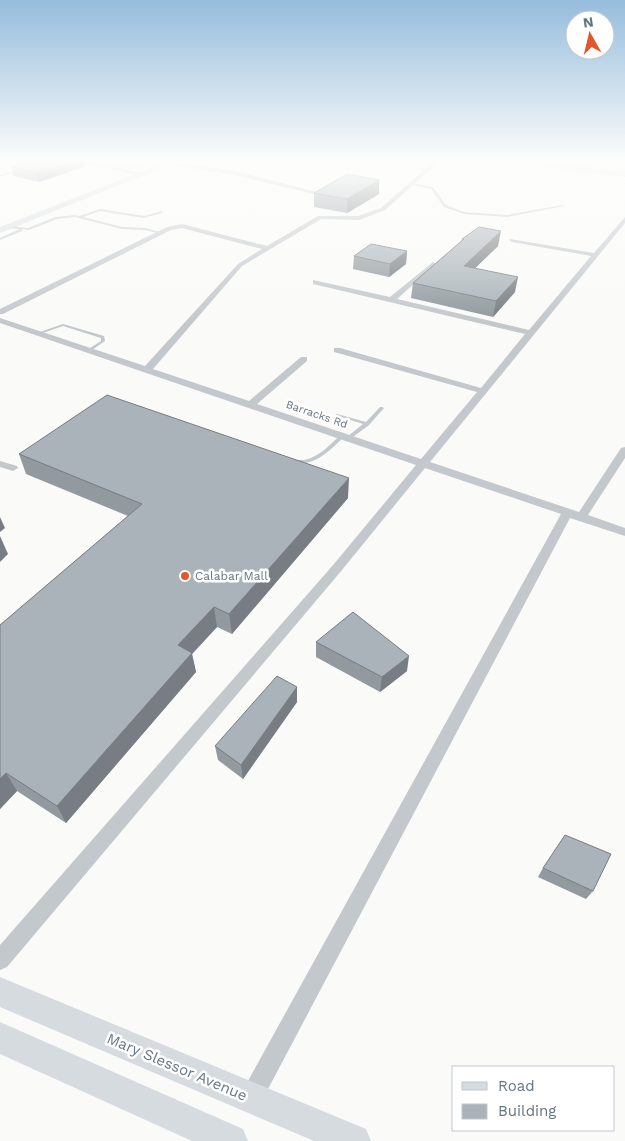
<svg xmlns="http://www.w3.org/2000/svg" width="625" height="1141" viewBox="0 0 625 1141" font-family="'Work Sans',sans-serif">
<style>
.green{fill:#dadfd7}
.lines{fill:none;stroke-linecap:round;stroke-linejoin:round}
.lane{fill:#c3c8cc;fill-rule:evenodd}
.street{fill:#c3c8cc;fill-rule:evenodd}
.secondary{fill:#d6dbdf;fill-rule:evenodd}
.highway{fill:#d6dbdf;fill-rule:evenodd}
.wall{fill:#929a9f}
.shaded-wall{fill:#777d82}
.building{fill:#aab3b9;stroke:#777d82}
.poi-dot{fill:#e4572e;stroke:#fff;stroke-width:2}
.labels{text-anchor:middle;stroke-width:5;stroke-linejoin:round;paint-order:stroke}
.far-street-label{font-size:11px;fill:#657683;stroke:#fff}
.poi-label{font-size:12px;fill:#657683;stroke:#fff;text-anchor:start}
.near-street-label{font-size:15px;fill:#657683;stroke:#fff}
</style>
<rect width="100%" height="100%" fill="#fafaf8"/>
<path class="green" d="M87 162H156L134 170Z"/>
<g class="lines">
<path class="lane" d="M20 169 21 171 0 177V175Z
M412 183 433 187 446 205 464 212 507 215 563 205 564 206 507 217 464 214 444 207 431 189 412 185Z
M100 209 144 216 162 211V213L144 218 100 211 83 217 122 227 145 228 160 232 158 233 145 230 122 229 75 217 57 219 29 230 22 229V231L0 240V238L20 229 7 228 6 226 28 228 55 217 75 215 79 216Z
M63 324 104 336 105 341 89 352 87 351V350L101 341V338L63 326 40 334 37 333Z
M380 407H382L384 408 369 425 349 440 346 438 347 437 363 424 335 415 337 414 366 422Z
M342 434 345 436 344 437C331 449 312 470 292 461 297 459 302 461 308 459 321 455 331 444 340 435Z"/>
<path class="street" d="M77 162H88L145 174 142 176Z
M170 162 230 170 325 194 322 196 230 174 172 165Z
M433 162H439L385 210 359 220 321 219 242 266 153 369 249 401 301 357H307V361L257 404 421 459 477 392 334 352V348H340L481 388 525 334 313 284V280L390 297 433 262 436 264 435 265 397 299 529 330 591 256 512 242 509 240 510 239 594 253 625 217V223L430 462 579 512 621 448 625 447V458L588 515 625 528V536L570 518 259 1106 251 1109 243 1106 240 1098 243 1090 561 514 425 468 342 570 7 967 0 970V945L334 564 416 465 0 323V318L145 366 238 264 262 249 182 228 171 230 3 314H0V309L167 227 182 224 267 246 318 216H358L381 208Z
M0 461 17 466 18 468 13 471 0 467Z"/>
<path class="secondary" d="M166 162H177L0 233V227Z
M0 977 366 1129 371 1141H314L0 1007Z
M0 1022 243 1129 248 1141H192L0 1054Z"/>
<path class="highway" d="M521 162H551L625 171V177L526 165Z"/>
</g>
<path class="wall" d="M86 166 39 182 13 176 11 167Z
M379 180V194L347 213 314 207V193Z
M462 239 498 246 475 268 515 292 493 317 411 298 413 283 461 241Z
M407 251 406 264 389 277 353 269 354 256Z
M19 454 348 498 232 634 217 627 192 654 196 672 66 823 17 791 0 809V625L128 516 26 474Z
M316 642 407 671 380 692 316 657Z
M297 687V702L243 779 218 760 215 746Z
M543 868 593 891 586 899 538 877Z"/>
<path class="shaded-wall" d="M70 162H85L86 166 39 182 37 173Z
M379 180V194L347 213V199Z
M501 231 498 246 462 281 464 266Z
M407 251 406 264 389 277 390 264Z
M518 277 515 292 493 317 496 301Z
M349 478 348 498 232 634 229 614Z
M0 517 5 528 0 532Z
M0 536 8 554 0 562Z
M214 607 217 627 192 654 196 672 66 823 57 806 178 645Z
M409 656 407 671 380 692 382 677Z
M297 687V702L243 779 241 765Z
M6 773 17 791 0 809V779Z"/>
<path class="building" d="M27 162H70L37 173 11 167Z
M347 174 379 180 347 199 314 193Z
M479 227 501 231 464 266 518 277 496 301 413 283 464 239H462Z
M371 244 407 251 390 264 354 256Z
M107 395 349 478 229 614 214 607 178 645 192 653 57 806 6 773 0 779V625L142 504 19 454Z
M353 612 409 656 382 677 316 642Z
M277 676 297 687 241 765 215 746Z
M565 835 611 854 593 891 543 868Z"/>
<linearGradient id="sky" x2="0" y2="1"><stop stop-color="#96bcdc"/><stop offset="0.5" stop-color="#fdfdfc"/><stop offset="1" stop-color="#fdfdfc" stop-opacity="0"/></linearGradient>
<rect width="625" height="322" fill="url(#sky)"/>
<circle class="poi-dot" cx="185" cy="576" r="5"/>
<g class="labels">
<g class="far-street-label">
<text transform="translate(317 414) rotate(19)" y="4">Barracks Rd</text>
</g>
<g class="poi-label">
<text x="195" y="580">Calabar Mall</text>
</g>
<g class="near-street-label">
<text transform="translate(177 1067) rotate(23)" y="5">Mary Slessor Avenue</text>
</g>
</g>
<rect x="452" y="1066" width="162" height="65" fill="#ffffff" stroke="#c1c8cd"/>
<rect x="462" y="1082" width="25" height="8" fill="#d6dbdf" stroke="#c1c8cd"/>
<text x="498" y="1091" font-size="15" fill="#657683">Road</text>
<rect x="462" y="1104" width="25" height="15" fill="#aab3b9" stroke="#c1c8cd"/>
<text x="498" y="1116" font-size="15" fill="#657683">Building</text>
<g transform="translate(590 35) rotate(352)"><circle r="24" fill="#ffffff" stroke="#c1c8cd"/>
<path d="M0-4L9 19L0 12L-9 19Z" fill="#e4572e"/>
<text y="-8" font-size="14" font-weight="bold" text-anchor="middle" fill="#657683">N</text>
</g>
</svg>
